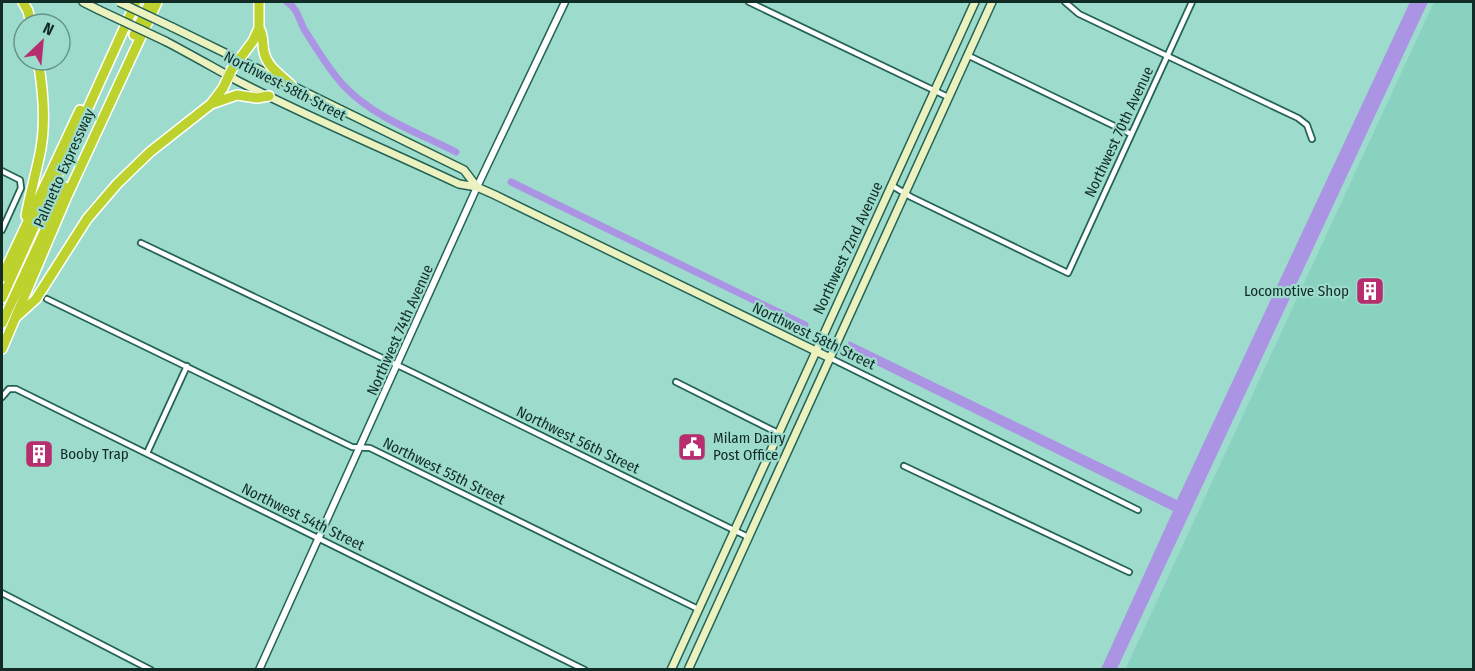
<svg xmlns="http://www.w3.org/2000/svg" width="1475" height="671" viewBox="0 0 1475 671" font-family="'Fira Sans Condensed',sans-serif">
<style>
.built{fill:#89d2c0}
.water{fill:#ab94e3}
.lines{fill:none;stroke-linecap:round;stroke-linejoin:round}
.canal{stroke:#ab94e3;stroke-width:7}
.minor-casing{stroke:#246255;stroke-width:8}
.tertiary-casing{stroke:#246255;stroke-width:9}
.secondary-casing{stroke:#246255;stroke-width:10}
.motorway-casing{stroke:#fff;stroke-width:12}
.minor{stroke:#fff;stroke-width:4.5}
.tertiary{stroke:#fff;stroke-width:6}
.secondary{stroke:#ebf2c0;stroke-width:7}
.motorway{stroke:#bdd22d;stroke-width:9}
.secondary-bridge-casing{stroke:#246255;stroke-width:10;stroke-linecap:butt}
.secondary-bridge{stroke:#ebf2c0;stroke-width:7}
.labels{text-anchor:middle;stroke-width:4.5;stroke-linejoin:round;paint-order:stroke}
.street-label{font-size:15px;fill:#112b25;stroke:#9ddccc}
.poi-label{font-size:15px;fill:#112b25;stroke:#9ddccc;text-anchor:start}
</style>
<rect width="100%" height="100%" fill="#9ddccc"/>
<path class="built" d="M1434 2H1473V669L1125 670Z"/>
<path class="water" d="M1410 2H1428L1117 669H1101L1173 511 846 350 849 341 1177 500Z"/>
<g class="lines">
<path class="canal" d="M287 2C297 8 299 19 304 29 316 48 329 70 344 86 373 117 419 133 456 152
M511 182 805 325"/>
<g class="minor-casing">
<path id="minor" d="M749 2 948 97
M1065 2 1079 14 1298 118 1307 125 1312 139
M967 55 1131 134
M2 171 20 180 21 188 2 230
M891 185 911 197 1068 273 1192 2
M141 243 416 374 748 537
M47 299 352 447 370 448 698 609
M830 358 1138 510
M676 382 778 433
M2 397 9 389H16L585 670
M147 453 187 366
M904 466 1129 572
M2 593 151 670"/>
</g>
<g class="tertiary-casing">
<path id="tertiary" d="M259 670 477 187 565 2"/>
</g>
<g class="secondary-casing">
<path id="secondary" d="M83 2 99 10
M172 27 464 170 477 187
M165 41C190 54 214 68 238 81 310 118 385 149 459 184L477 187 495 195 830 358
M671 670 975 2
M688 670 992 2"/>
</g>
<g class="motorway-casing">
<path id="motorway" d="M23 2 28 11 31 24
M259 28C264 36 262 43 264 52 267 67 281 75 292 86
M134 35 150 2
M211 104 237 95 257 98 269 96
M26 216C30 193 37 171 41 148 46 119 43 89 38 60
M2 277 80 110
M2 298 136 2
M16 317 36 299 87 219 117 184 150 152 211 104 223 88 232 69 253 41 259 28V2
M2 323 65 187
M2 349 67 196 157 2"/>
</g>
<use href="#minor" class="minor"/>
<use href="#tertiary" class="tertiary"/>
<use href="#secondary" class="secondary"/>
<use href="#motorway" class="motorway"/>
<g class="secondary-bridge-casing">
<path id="secondary-bridge" d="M119 2 172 27
M99 10 165 41"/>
</g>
<use href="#secondary-bridge" class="secondary-bridge"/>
</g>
<defs>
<g id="building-square" transform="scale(1.5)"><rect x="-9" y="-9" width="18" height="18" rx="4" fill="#b62e6e" stroke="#9ddccc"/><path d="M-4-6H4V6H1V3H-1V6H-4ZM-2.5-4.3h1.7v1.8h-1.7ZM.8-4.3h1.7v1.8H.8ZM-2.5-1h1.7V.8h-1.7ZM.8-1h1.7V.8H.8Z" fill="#fff"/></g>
<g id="civic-square" transform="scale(1.5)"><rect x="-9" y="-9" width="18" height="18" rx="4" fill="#b62e6e" stroke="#9ddccc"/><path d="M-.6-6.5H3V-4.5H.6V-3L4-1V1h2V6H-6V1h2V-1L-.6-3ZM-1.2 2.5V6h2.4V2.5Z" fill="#fff"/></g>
</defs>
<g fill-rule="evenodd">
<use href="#building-square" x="1370" y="291"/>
<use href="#civic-square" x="692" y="447"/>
<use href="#building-square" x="39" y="454"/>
</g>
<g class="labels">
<g class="street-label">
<text transform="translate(285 86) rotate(27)" y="5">Northwest 58th Street</text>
<text transform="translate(1119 132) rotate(-65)" y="5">Northwest 70th Avenue</text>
<text transform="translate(64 168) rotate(-66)" y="5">Palmetto Expressway</text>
<text transform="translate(848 248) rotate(-65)" y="5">Northwest 72nd Avenue</text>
<text transform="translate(400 330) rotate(-66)" y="5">Northwest 74th Avenue</text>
<text transform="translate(814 336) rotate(26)" y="5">Northwest 58th Street</text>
<text transform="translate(578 440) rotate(26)" y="5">Northwest 56th Street</text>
<text transform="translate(444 471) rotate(26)" y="5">Northwest 55th Street</text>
<text transform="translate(303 517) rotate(26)" y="5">Northwest 54th Street</text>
</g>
<g class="poi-label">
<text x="1349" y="296" text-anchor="end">Locomotive Shop</text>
<text x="713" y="443">Milam Dairy<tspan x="713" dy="17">Post Office</tspan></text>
<text x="60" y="459">Booby Trap</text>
</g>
</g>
<rect width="1475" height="671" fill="none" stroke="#112b25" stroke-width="6"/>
<g transform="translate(42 42) rotate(26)"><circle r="28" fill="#9ddccc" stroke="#659589" stroke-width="1.5"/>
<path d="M0-4.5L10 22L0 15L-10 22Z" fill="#b62e6e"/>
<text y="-9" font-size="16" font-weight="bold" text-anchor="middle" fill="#112b25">N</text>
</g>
</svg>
